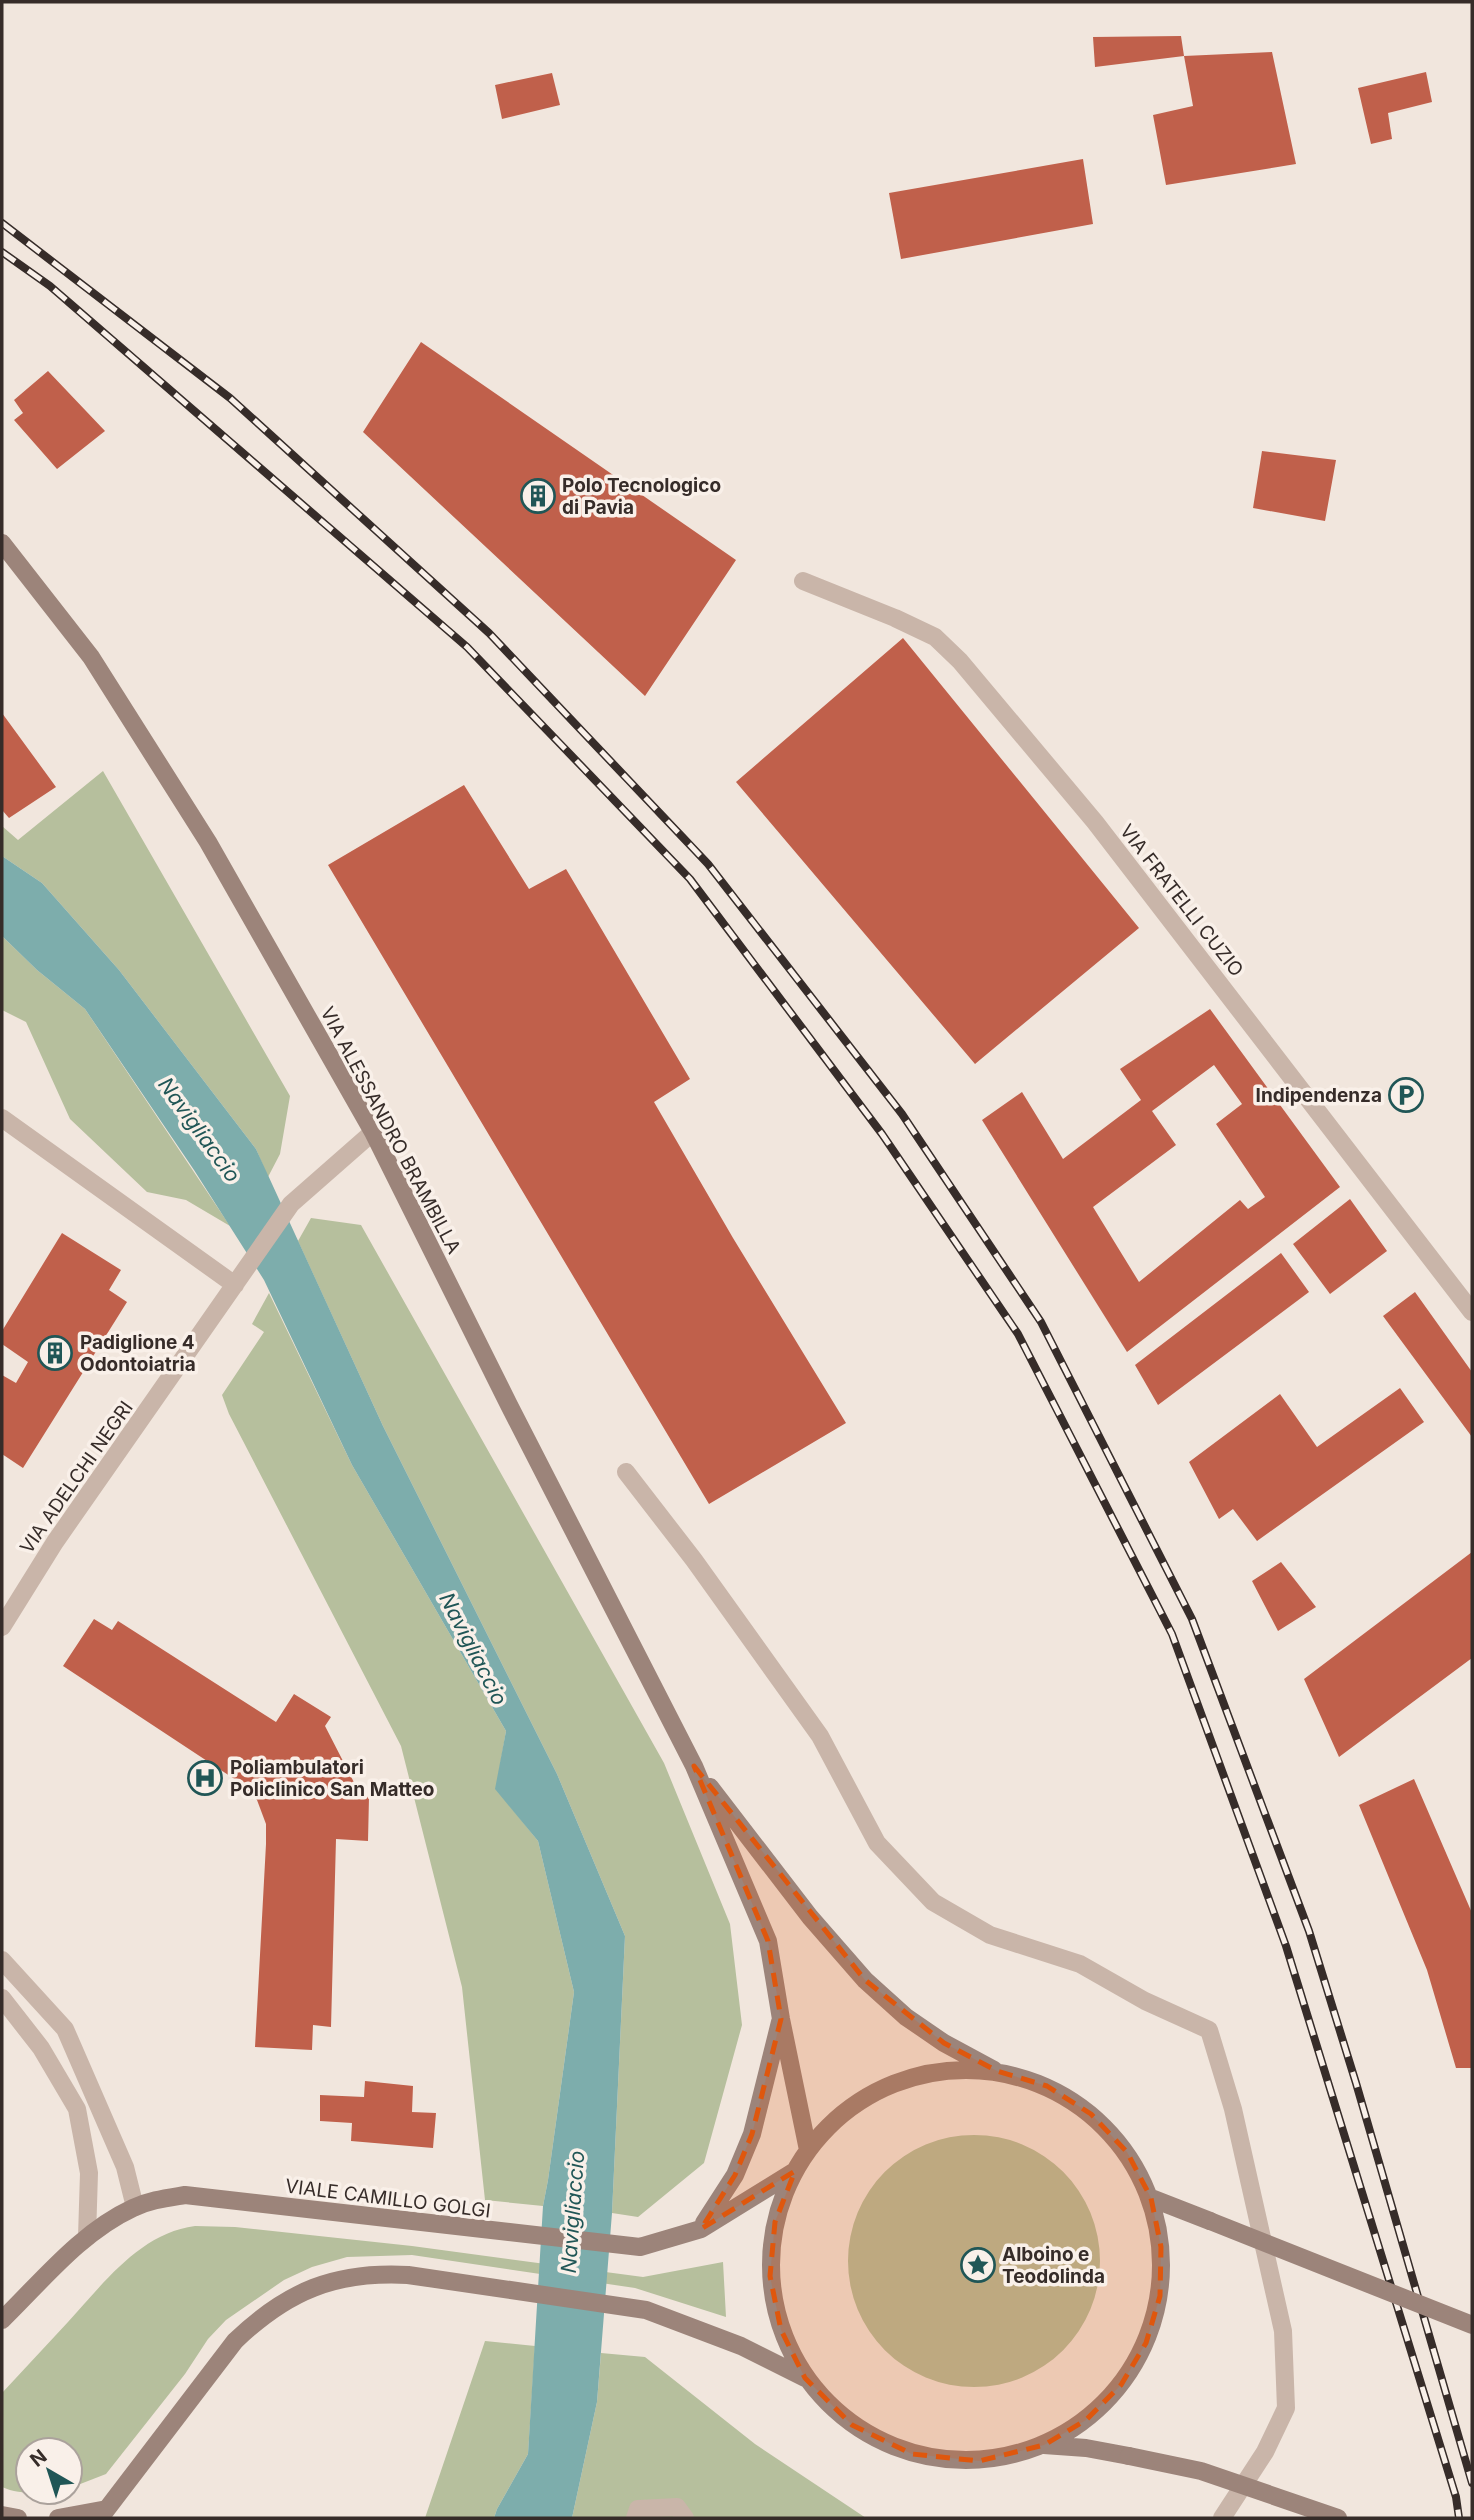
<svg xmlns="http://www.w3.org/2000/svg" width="1474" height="2520" viewBox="0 0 1474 2520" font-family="Inter,sans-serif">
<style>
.green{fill:#b6bf9d}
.water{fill:#7dadac}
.building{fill:#c0604b;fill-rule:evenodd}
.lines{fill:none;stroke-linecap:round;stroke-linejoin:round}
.service{stroke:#c9b5a9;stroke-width:18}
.minor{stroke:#c9b5a9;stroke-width:18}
.secondary{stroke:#9c847a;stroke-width:18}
.rail-casing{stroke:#362c29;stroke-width:8}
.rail{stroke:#f9f0e9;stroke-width:5;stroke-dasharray:16;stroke-linecap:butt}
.secondary-bridge{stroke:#9c847a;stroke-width:18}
.marked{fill:#df570d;fill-opacity:0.2;stroke:#df570d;stroke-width:5;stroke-dasharray:14 9;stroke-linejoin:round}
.labels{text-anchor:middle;stroke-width:7;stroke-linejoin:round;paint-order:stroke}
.poi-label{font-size:19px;font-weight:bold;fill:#362c29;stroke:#f9f0e9;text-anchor:start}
.street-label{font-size:19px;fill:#362c29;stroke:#f9f0e9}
.water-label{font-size:21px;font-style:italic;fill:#205656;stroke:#f9f0e9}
</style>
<rect width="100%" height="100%" fill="#f1e6dd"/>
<path class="green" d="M103 771 290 1096 280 1154 268 1177 256 1149 119 970 42 883 2 856V826L18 840Z
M2 936 37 970 85 1009 230 1226 186 1200 147 1192 70 1119 26 1022 2 1010Z
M311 1218 361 1225 664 1763 730 1924 742 2025 704 2163 638 2217 612 2213 625 1936 557 1774 383 1426 298 1241Z
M269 1293 352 1465 506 1731 496 1789 538 1841 574 1992 548 2180 543 2206 485 2200 462 1987 401 1746 229 1414 222 1395 264 1332 252 1324Z
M848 2261a126 126 0 1 1 252 0a126 126 0 1 1-252 0Z
M195 2226 235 2227 412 2246 643 2277 723 2262 726 2317 635 2288 412 2255 347 2257 312 2267 284 2280 226 2320 208 2339 185 2374 106 2474 70 2488V2450H28V2492H60C41 2493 19 2495 2 2487V2393C24 2369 46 2346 68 2322 103 2284 140 2233 195 2226Z
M485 2341 535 2346 528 2454 497 2509 494 2518H425Z
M601 2353 645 2357 755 2444 866 2518H572L597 2402Z"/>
<path class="water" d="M2 856 42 883 119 970 256 1149 383 1426 557 1774 625 1936 612 2213 597 2402 572 2518H494L497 2509 528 2454 543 2206 548 2180 574 1992 538 1841 495 1789 506 1731 352 1465 264 1280 194 1170 85 1009 37 970 2 936Z"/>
<path class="building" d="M1181 36 1184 56 1095 67 1093 37Z
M1272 52 1296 164 1166 185 1153 115 1193 106 1184 56Z
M1426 72 1432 102 1388 113 1392 139 1371 144 1358 88Z
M552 73 560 105 502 119 495 85Z
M1083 159 1093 224 901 259 889 193Z
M421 342 736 560 645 696 363 432Z
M48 371 105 431 57 469 14 420 23 413 14 400Z
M1262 451 1336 460 1325 521 1253 508Z
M903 638 1139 928 975 1064 736 782Z
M2 713 56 787 9 818 2 810Z
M464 785 529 889 566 869 690 1079 654 1102 733 1238 846 1423 709 1504 328 865Z
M1210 1009 1340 1187 1127 1352 982 1120 1022 1092 1063 1159 1141 1100 1120 1069ZM1214 1065 1242 1104 1216 1124 1265 1197 1248 1209 1240 1200 1139 1282 1093 1207 1176 1145 1152 1111Z
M1350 1199 1387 1251 1330 1294 1293 1244Z
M62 1233 121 1270 109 1290 127 1302 23 1468 2 1454V1375L16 1383 28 1362 2 1344V1331Z
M1281 1253 1309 1292 1158 1405 1135 1365Z
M1415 1292 1472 1372V1437L1383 1316Z
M1400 1388 1424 1422 1257 1541 1233 1509 1219 1519 1189 1462 1280 1394 1317 1447Z
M1472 1552V1658L1339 1757 1304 1679Z
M1281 1562 1316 1607 1278 1631 1252 1581Z
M94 1619 112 1630 118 1621 276 1722 294 1694 331 1717 325 1726 361 1796 369 1797 368 1841 336 1839 331 2027 313 2025 312 2050 255 2047 266 1844V1824L257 1800 242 1784 63 1666Z
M1414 1779 1472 1913V2068H1456L1427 1970 1359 1805Z
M365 2081 413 2086 412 2112 436 2113 433 2148 351 2141 352 2123 320 2121V2095L364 2097Z"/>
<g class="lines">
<path class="service" d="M626 1472 694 1560 820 1736 877 1843 933 1902 990 1935 1080 1964 1145 2001 1209 2030 1233 2109 1283 2331 1286 2408 1265 2452 1222 2518
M635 2518 638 2509 677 2507 685 2518"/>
<path class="minor" d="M803 581 895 618 935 637 960 661 1095 822 1472 1312
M2 1118 235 1285
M2 1627 55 1542 291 1204 373 1132
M2 1960 65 2029 125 2167 135 2207
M2 1998 41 2048 77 2109 89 2173 87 2237"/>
<path class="secondary" d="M2 543 91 657 208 842 373 1132 509 1405 694 1766 768 1941 781 2019 808 2150
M710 1787 810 1917 865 1980 906 2017 944 2043 994 2070
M771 2265a195 195 0 1 1 390 0a195 195 0 1 1-390 0Z
M1151 2198 1210 2221
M704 2223 735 2175 752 2134 780 2022
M2 2320C42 2281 81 2232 133 2208 150 2200 167 2198 185 2195L640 2247 701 2229 795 2171
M1044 2445 1086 2448 1129 2456
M2 2515 18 2518
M58 2518 107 2509
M100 2518 235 2341C287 2291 335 2271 408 2275L646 2310 741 2346 805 2378"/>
<g class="rail-casing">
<path id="rail" d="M2 223 230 398 489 633 708 864 902 1114 1041 1322 1192 1619 1309 1931 1356 2083 1472 2483
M2 252 50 286 467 647 690 879 882 1134 1018 1334 1172 1634 1286 1946 1456 2497 1459 2518"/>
</g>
<use href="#rail" class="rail"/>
<path class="secondary-bridge" d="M1210 2221 1472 2325
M1129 2456 1201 2471 1338 2518"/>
</g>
<path class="marked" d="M694 1766 865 1980 944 2043 997 2071 1047 2086 1091 2114 1127 2152 1151 2198 1161 2247 1160 2296 1146 2343 1121 2385 1086 2420 1044 2445 979 2461 912 2454 852 2425 805 2378 781 2330 770 2276 775 2222 795 2171 701 2229 735 2175 752 2134 781 2019 768 1941Z"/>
<defs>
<g id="building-ring" transform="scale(1.75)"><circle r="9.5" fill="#f9f0e9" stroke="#205656" stroke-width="1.5"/><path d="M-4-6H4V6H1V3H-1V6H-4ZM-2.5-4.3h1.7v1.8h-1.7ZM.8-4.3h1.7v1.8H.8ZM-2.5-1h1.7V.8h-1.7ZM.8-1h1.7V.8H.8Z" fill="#205656"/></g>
<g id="parking-ring" transform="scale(1.75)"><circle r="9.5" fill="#f9f0e9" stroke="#205656" stroke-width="1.5"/><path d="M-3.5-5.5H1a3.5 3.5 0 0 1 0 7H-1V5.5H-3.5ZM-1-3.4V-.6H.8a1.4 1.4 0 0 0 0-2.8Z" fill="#205656"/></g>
<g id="hospital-ring" transform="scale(1.75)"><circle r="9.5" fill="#f9f0e9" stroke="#205656" stroke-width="1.5"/><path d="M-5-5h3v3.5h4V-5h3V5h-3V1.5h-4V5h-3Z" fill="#205656"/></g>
<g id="sight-ring" transform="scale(1.75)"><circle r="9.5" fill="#f9f0e9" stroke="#205656" stroke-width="1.5"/><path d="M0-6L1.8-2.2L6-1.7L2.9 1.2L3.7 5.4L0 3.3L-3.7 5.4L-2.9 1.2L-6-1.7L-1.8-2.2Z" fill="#205656"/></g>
</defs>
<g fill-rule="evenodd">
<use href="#building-ring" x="538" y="496"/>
<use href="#parking-ring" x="1406" y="1095"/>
<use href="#building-ring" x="55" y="1353"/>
<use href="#hospital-ring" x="205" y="1778"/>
<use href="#sight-ring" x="978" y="2265"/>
</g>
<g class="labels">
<g class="poi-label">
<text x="562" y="492">Polo Tecnologico<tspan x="562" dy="22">di Pavia</tspan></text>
<text x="1382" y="1102" text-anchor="end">Indipendenza</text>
<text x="80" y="1349">Padiglione 4<tspan x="80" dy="22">Odontoiatria</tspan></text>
<text x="230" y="1774">Poliambulatori<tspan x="230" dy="22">Policlinico San Matteo</tspan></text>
<text x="1002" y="2261">Alboino e<tspan x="1002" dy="22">Teodolinda</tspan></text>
</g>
<g class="street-label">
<text transform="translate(1182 900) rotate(52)" y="7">VIA FRATELLI CUZIO</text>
<text transform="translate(391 1130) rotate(62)" y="7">VIA ALESSANDRO BRAMBILLA</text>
<text transform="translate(76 1477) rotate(-55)" y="7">VIA ADELCHI NEGRI</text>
<text transform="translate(388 2198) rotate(7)" y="7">VIALE CAMILLO GOLGI</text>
</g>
<g class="water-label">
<text transform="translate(199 1130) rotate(54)" y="7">Navigliaccio</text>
<text transform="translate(473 1649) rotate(63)" y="7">Navigliaccio</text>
<text transform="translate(573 2212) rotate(-86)" y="7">Navigliaccio</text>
</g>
</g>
<rect width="1474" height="2520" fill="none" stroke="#362c29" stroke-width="7"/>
<g transform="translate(49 2471) rotate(321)"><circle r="33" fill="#f9f0e9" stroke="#aba29c" stroke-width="2"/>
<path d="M0-5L12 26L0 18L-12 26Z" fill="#205656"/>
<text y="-10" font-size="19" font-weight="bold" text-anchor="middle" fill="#362c29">N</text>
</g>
</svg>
